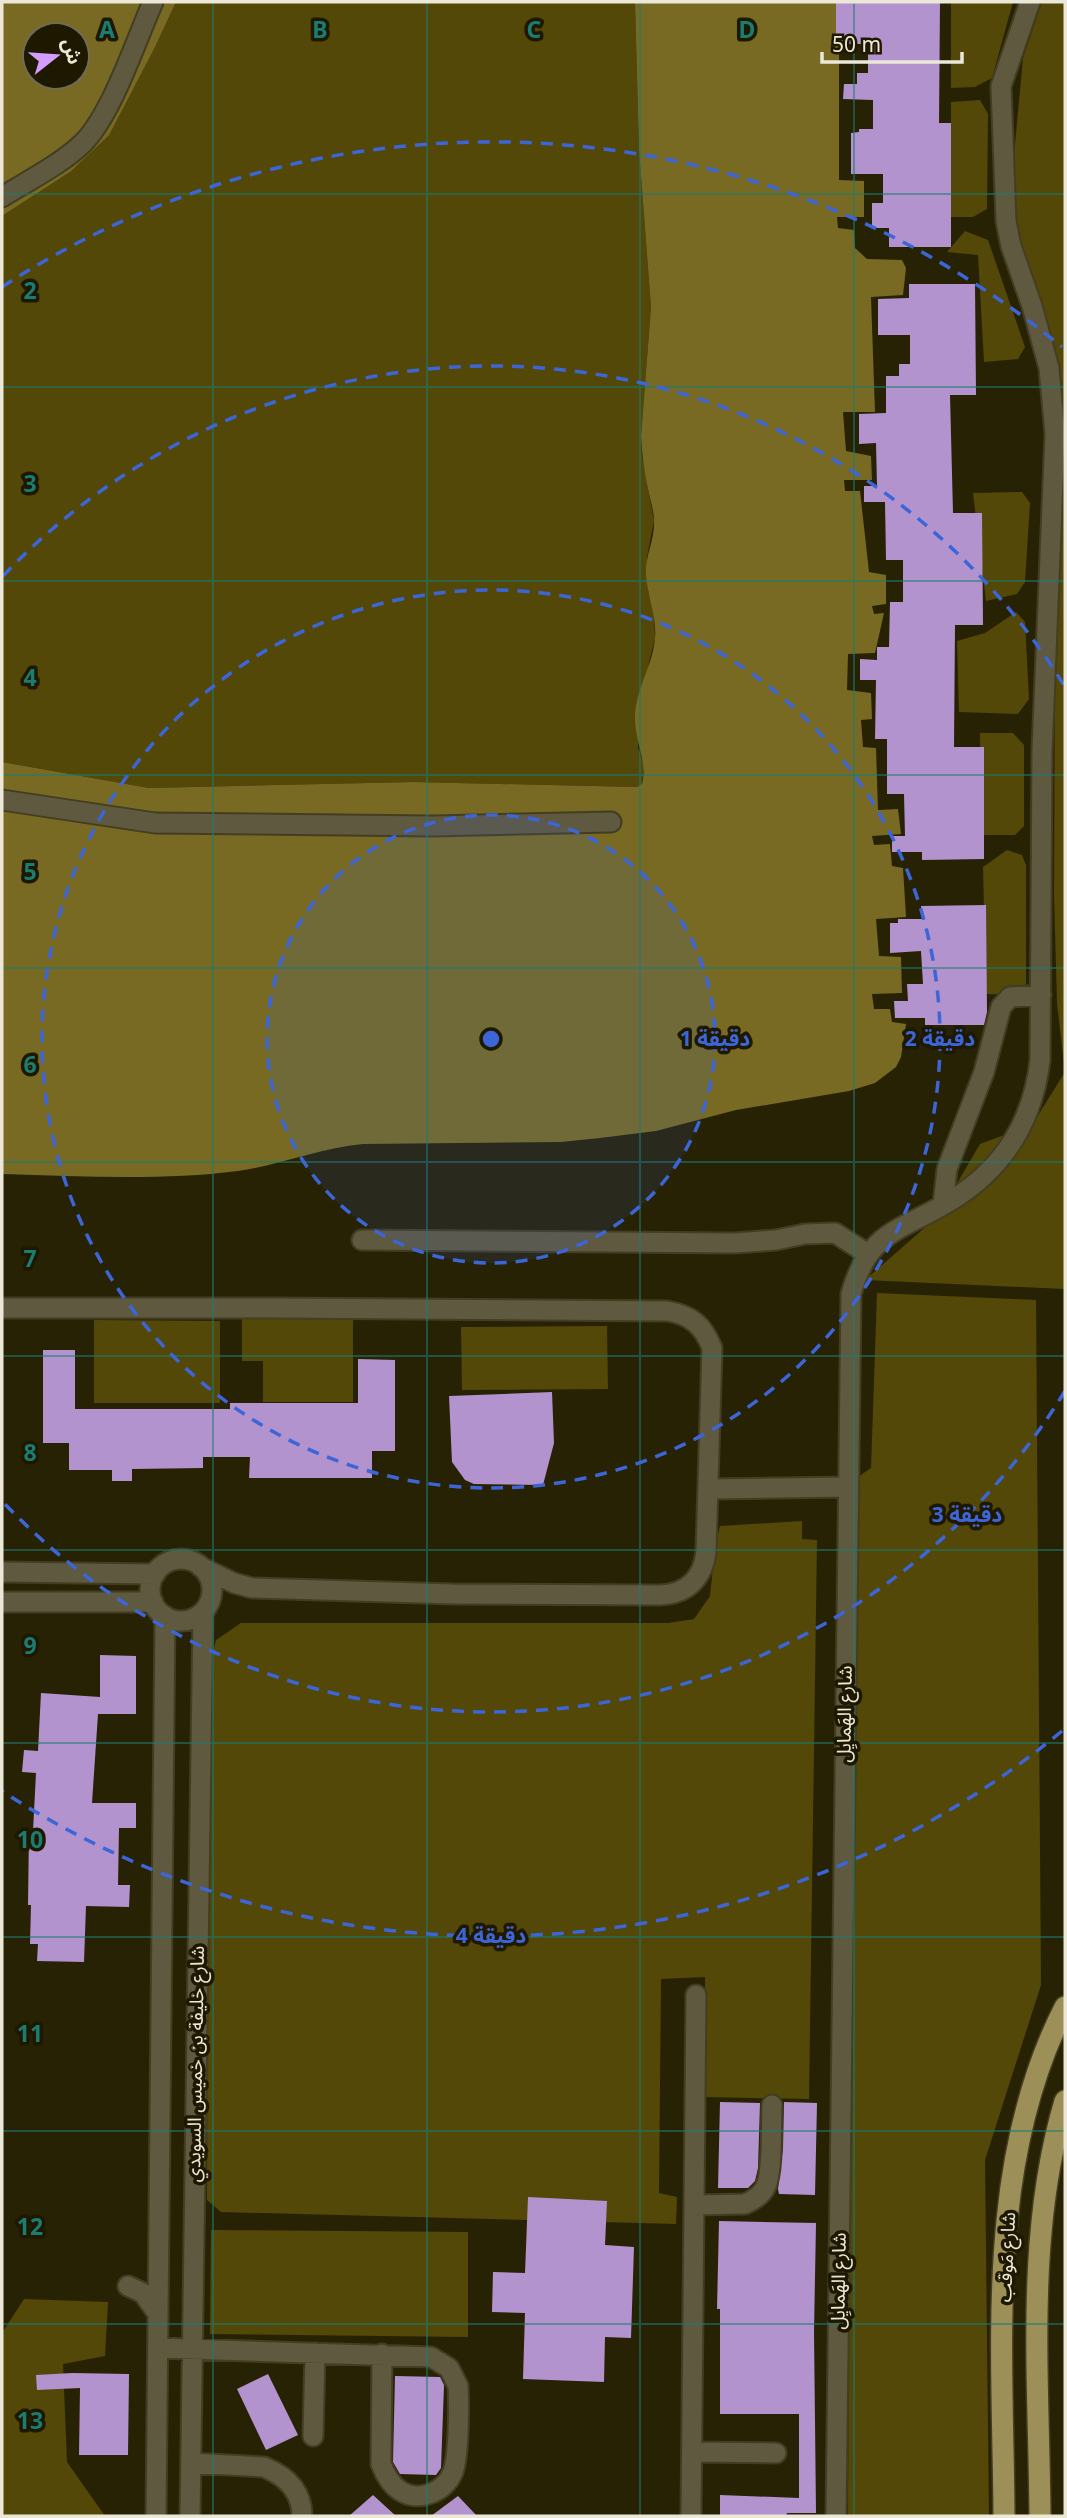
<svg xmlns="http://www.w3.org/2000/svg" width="1067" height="2518" viewBox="0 0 1067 2518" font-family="'Noto Sans','Noto Sans Arabic',sans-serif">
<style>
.green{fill:#534807}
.water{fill:#786a23;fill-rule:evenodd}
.building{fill:#b393ce}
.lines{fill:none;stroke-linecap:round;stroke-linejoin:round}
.minor-casing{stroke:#433e22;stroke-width:23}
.major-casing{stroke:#433e22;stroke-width:24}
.minor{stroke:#5f593f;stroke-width:19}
.major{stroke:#9c9058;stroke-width:21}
.grid{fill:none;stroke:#1a7c73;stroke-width:2;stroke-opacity:0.55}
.ring{fill:none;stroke:#3c65d8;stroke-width:3.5;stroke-dasharray:12 9}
.labels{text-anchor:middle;stroke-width:7;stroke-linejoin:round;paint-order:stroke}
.street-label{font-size:19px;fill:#ebe8d7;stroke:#1e1800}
.grid-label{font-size:23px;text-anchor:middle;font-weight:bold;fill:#1a7c73;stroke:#1e1800;stroke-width:7;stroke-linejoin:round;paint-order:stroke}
.centre{fill:#3c65d8;stroke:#1e1800;stroke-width:3.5}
.ring-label{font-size:21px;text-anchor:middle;font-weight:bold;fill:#3c65d8;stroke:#1e1800;stroke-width:7;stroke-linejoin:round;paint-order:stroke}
</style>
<rect width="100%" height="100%" fill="#282205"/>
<path class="green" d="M176 2H635L639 150 651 307 641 436 642 456 654 521 647 557 648 591 654 612 655 639 649 662 638 748 644 765 642 784 637 787 414 782 149 788 2 762V216L70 172 156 45Z
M951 2H1013L992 78 975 87 951 88Z
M1042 2H1065V1289L865 1280 938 1216 980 1144 1032 1125 1065 1072 1057 1003 1054 894 1055 641 1062 410 1016 255 1010 198 1023 58Z
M980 100 988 114 987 209 973 217H951V102Z
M965 231 988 240 1025 347 1018 359 984 362 978 255 947 252Z
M1022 492 1030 503 1025 582 1017 594 986 601 973 493Z
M1016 612 1025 622 1029 699 1018 714 959 712 957 641 985 633Z
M980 733H1013L1024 745V826L1015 835H981Z
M1007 850 1022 855 1026 865V986L1019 995 986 994 983 867Z
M877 1293 1036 1300 1041 1985 985 2160 989 2516H848L852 1481 871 1468Z
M242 1318H353V1402H263V1361H242Z
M94 1320 220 1321V1403H94Z
M607 1326 608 1389 462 1390 461 1327Z
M802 1521V1539L817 1540 809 2099 706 2097 705 1977 661 1979 659 2193 677 2197 676 2224 221 2212 207 2200 208 1672 216 1640 241 1623H668L694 1619 710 1596 715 1546 720 1526Z
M211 2230 468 2232V2337L210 2334Z
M24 2299 108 2302 105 2356 63 2364 67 2462 105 2516H2V2333Z"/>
<path class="water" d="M2 2H176L156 45 109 135 70 172 2 216ZM35 35H77V77H35Z
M635 2H839V180L864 181V217H837L838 228 854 230 855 248 867 259 902 260 906 268 903 295 871 297 875 412H843L846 451 871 456 872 480H844L845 491H860L869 572 886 575V604L872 606 874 614 884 613 875 653 848 654 847 690 871 693 872 719 861 720 863 747 876 748 878 810 898 809 901 834 872 836 874 845 890 844 892 866 903 868 906 917 876 919 879 956 901 957 902 993 872 994 874 1009H890L892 1022 906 1024 901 1057 896 1067 875 1083 849 1091 736 1110 656 1131 600 1138 561 1142 363 1144C320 1148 280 1165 238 1171 159 1181 80 1176 2 1174V762L149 788 414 782 637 787 642 784C648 762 634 739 635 716 636 688 653 665 655 638 657 616 647 596 646 574 645 556 655 539 654 521 654 511 650 499 648 489 644 472 642 454 641 436L651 307 639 150Z"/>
<path class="building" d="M836 2H940L939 123H951V247H889V228H872V203H883V174H851V133L859 132V129H873V100L843 99 844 84H857V73H868V44H836Z
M909 284H975L976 395H950L953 513H982L983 625H955L954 747H984V859L922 860V852H892V836H905L904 794H887V739H875L876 680H860V659L877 660V647H889L890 602H903V560H886L885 502H864V486H877L876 443 859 444V414L886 413V376H899V364H910V335H878V299L909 298Z
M986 905 987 1012 984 1025H925V1018H895L894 1001H908L907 984H923L921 951 890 953V923H898V919H922L921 906Z
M43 1350H75V1409H230V1403H358V1359L395 1360V1451H372V1478H249L250 1457H203V1468L132 1469V1481H112V1470H69V1443H43Z
M552 1392 554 1443 543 1485 474 1484 465 1480 452 1462 449 1396Z
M100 1655 136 1656V1714H98L92 1803H136V1828H119L118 1885H130L129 1907 86 1906 84 1962 37 1961 38 1944H30L31 1905H28L29 1831H33L36 1773 22 1772 24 1750 38 1751 41 1693 100 1697Z
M720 2102 760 2103 758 2168 755 2181 748 2188H718Z
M784 2102 817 2103 815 2195 779 2194 778 2189 783 2148Z
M528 2197 607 2201 605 2245 634 2247 631 2338 605 2337 604 2382 523 2379 525 2313 492 2312 493 2272 525 2273Z
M719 2221 816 2223 814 2332 816 2513H787L786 2516H720V2495L799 2498V2414H720V2309H717Z
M72 2373 129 2374 128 2455H79L80 2388 37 2390 36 2375Z
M268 2374 298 2435 266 2450 237 2389Z
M395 2376 440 2377 444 2385 441 2468 436 2475 400 2474 393 2462Z
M373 2495 396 2516H349Z
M458 2496 477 2516H431Z"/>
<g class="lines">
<g class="minor-casing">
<path id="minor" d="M2 197C26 182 63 163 83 143 112 114 136 40 153 2
M2 800 155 823 433 826 611 822
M943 1205 947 1169 984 1072 1001 1007 1010 997 1041 995
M362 1240 735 1243 776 1240 805 1234 835 1233 868 1254
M2 1308H274L667 1311C691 1315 703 1325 712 1348L706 1552C703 1578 687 1594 660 1595L453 1594 252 1588 234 1583 201 1567
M710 1489 847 1487
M150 1590a31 31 0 1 1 62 0a31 31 0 1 1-62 0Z
M2 1572 155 1574
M2 1602H153
M694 2205 745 2204C754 2200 762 2195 766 2186 773 2170 771 2125 772 2105
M128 2286 143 2293 158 2314
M158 2348 431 2357 449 2368 458 2386C459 2406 459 2455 453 2472 444 2493 418 2503 399 2490 390 2484 385 2474 381 2464L382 2354
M313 2436 315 2353
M693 2452 776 2453
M191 2463 264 2467C286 2476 302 2491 302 2516
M156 2516 165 1616
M190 2516 203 1612
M691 2516 696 1995
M836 2516 851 1294C869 1229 902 1231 952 1200 1005 1167 1033 1121 1040 1060L1042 751 1055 434 1049 368 1032 306 1011 246 1006 221 1001 86 1030 2"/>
</g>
<g class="major-casing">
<path id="major" d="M1004 2516C1003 2347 985 2163 1065 2007
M1040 2516C1039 2378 1025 2235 1065 2101"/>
</g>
<use href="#minor" class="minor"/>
<use href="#major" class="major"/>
</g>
<path class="grid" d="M213 2V2516M427 2V2516M640 2V2516M854 2V2516M2 194H1065M2 387H1065M2 581H1065M2 775H1065M2 968H1065M2 1162H1065M2 1356H1065M2 1550H1065M2 1743H1065M2 1937H1065M2 2131H1065M2 2324H1065"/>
<circle cx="491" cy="1039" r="224" fill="#3c65d8" fill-opacity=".12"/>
<g class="ring">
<circle cx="491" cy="1039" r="224"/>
<circle cx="491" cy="1039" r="449"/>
<path d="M1065 1391A673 673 0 0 1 3 1502M3 576A673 673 0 0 1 1065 687"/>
<path d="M1062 1731A897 897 0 0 1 2 1791M2 287A897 897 0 0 1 1062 347"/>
</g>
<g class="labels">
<g class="street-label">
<text transform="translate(844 1714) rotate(-89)" y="7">شارع الهَمايِل</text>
<text transform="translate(195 2064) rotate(-89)" y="7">شارع خليفة بن خميس السويدي</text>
<text transform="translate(1006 2257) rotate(-87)" y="7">شارع مَوقب</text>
<text transform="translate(838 2281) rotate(-89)" y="7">شارع الهَمايِل</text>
</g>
</g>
<g class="grid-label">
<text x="107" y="38">A</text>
<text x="320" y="38">B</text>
<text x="534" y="38">C</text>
<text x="747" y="38">D</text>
<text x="30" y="299">2</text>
<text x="30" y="492">3</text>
<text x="30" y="686">4</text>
<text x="30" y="880">5</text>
<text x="30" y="1073">6</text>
<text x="30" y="1267">7</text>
<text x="30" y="1461">8</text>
<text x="30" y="1654">9</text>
<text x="30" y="1848">10</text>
<text x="30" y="2042">11</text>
<text x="30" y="2235">12</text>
<text x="30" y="2429">13</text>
</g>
<circle cx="491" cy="1039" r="10" class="centre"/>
<g class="ring-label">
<text x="715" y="1046">1 دقيقة</text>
<text x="940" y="1046">2 دقيقة</text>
<text x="967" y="1522">3 دقيقة</text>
<text x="491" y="1943">4 دقيقة</text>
</g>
<rect width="1067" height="2518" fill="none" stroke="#ebe8d7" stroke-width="7"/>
<g transform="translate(56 56) rotate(73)"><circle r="33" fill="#1e1800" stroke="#706b56" stroke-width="2"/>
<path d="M0-5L12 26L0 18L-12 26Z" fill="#d39cfd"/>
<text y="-10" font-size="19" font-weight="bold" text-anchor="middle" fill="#ebe8d7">ش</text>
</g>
<path d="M822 52v10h140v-10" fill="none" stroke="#ebe8d7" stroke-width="3.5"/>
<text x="832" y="52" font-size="21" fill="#ebe8d7" stroke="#1e1800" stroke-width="5" paint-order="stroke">50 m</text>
</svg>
